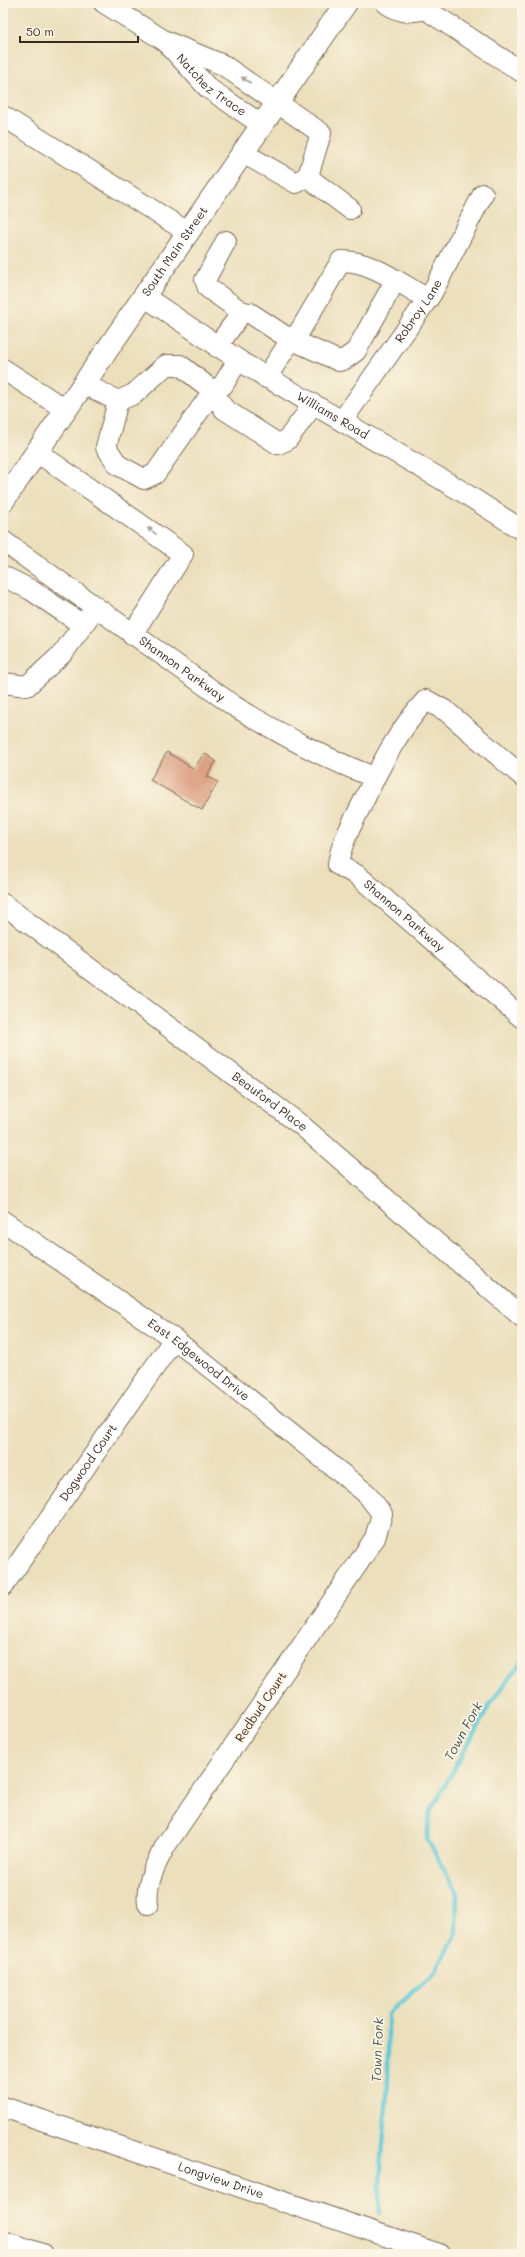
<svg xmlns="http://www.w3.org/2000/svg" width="525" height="2257" viewBox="0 0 525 2257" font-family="Mali,sans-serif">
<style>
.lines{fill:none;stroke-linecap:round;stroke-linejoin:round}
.stream{stroke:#5cc7d6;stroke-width:4.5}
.building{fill:#dca083}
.minor-casing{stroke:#796955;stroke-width:22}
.major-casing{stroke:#796955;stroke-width:24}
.minor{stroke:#fff;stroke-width:20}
.major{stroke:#fff;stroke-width:22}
.oneway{fill:#a79f9a}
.labels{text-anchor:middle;stroke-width:3.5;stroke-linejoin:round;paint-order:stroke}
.street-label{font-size:12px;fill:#3b2a1e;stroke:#fcf5e5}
.water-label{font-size:13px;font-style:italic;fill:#455955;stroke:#fcf5e5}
</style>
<rect width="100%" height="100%" fill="#fcf5e5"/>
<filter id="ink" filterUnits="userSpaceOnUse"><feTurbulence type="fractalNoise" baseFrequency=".025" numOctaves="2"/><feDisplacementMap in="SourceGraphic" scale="8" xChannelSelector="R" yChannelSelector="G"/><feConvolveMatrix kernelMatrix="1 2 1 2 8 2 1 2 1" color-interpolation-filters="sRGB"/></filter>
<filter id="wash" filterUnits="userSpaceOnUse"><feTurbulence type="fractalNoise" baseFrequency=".012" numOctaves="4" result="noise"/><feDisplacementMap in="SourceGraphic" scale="16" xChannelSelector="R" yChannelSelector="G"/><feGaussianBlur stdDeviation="0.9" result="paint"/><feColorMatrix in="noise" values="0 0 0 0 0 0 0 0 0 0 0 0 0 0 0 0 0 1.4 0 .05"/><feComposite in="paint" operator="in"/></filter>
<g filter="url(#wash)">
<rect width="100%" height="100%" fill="#ebdfbc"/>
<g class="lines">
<path class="stream" d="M380 2213 379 2195 388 2082V2014L434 1974 456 1935 457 1893 427 1839 430 1812 491 1703 522 1661
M383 2254V2249"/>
</g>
<g id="blocks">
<path class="building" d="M167 752 194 769 204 753 216 761 207 776 218 782 202 810 150 780Z"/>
</g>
</g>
<g filter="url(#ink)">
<use href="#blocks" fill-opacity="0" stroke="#796955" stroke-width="1"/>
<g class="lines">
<g class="minor-casing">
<g id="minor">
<path d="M104 3 165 41 223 65 321 133 308 176 296 183 243 153"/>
<path d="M386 3C400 13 409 13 425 9L522 72"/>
<path id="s1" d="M168 44 208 88 262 125"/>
<path d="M3 116 189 233"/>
<path d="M308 176 314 182 350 209"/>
<path d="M226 241 205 280 208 288 242 312"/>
<path id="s2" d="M145 297 246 365 458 489 522 530"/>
<path d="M288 338 298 334 341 261C371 260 402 285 428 299"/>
<path d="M288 338 339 361 345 359 356 351 395 281"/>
<path d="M217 347 242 312 250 313 288 338 287 346 266 378"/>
<path d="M3 369 66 410"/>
<path d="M84 384 118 401 134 394 166 365H180L213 391 223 385 238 360"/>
<path d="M118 401 106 447 118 465 144 479 155 474 213 391 224 409 278 444 287 440 313 405"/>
<path id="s3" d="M342 421 432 293 483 194"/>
<path d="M37 452 183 554 132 635"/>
<path id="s4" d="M3 541 234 706C279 733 325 759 374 777"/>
<path d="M3 576 31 590 83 625"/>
<path d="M3 683 27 686 63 653 95 608"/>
<path id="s5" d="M522 776 446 711 426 700C399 729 381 764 364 800 354 821 341 841 338 865L357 875 522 1018"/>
<path id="s6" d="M3 904 301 1125 522 1317"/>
<path id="s7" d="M3 1221 174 1339 367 1494 382 1514 375 1538 359 1562 166 1845C156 1863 145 1883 148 1904"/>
<path id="s8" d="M3 1586 174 1339"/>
<path id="s9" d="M3 2107 439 2254"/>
<path d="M3 2241 42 2254"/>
</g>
</g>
<g class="major-casing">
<g id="major">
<path id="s10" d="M3 501 346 3"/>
</g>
</g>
<use href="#minor" class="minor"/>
<use href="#major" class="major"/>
</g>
<defs><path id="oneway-solid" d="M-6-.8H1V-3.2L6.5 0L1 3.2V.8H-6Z"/></defs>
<g class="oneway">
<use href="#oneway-solid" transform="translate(246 80) rotate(-147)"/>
<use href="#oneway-solid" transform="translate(152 531) rotate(-144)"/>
</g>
</g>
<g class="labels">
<g class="street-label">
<text dy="4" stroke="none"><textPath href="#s1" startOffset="60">Natchez Trace</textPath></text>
<text dy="4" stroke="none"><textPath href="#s10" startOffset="303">South Main Street</textPath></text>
<text dy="4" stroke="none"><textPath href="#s3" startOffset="134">Robroy Lane</textPath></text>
<text dy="4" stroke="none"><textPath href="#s2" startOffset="222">Williams Road</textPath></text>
<text dy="4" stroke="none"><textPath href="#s4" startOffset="220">Shannon Parkway</textPath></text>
<text dy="4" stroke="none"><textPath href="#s5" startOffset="395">Shannon Parkway</textPath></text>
<text dy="4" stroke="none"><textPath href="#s6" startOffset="332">Beauford Place</textPath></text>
<text dy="4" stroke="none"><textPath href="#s7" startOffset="240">East Edgewood Drive</textPath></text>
<text dy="4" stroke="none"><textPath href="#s8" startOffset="150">Dogwood Court</textPath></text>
<text transform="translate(261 1707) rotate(-56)" y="4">Redbud Court</text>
<text dy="4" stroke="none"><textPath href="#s9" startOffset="230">Longview Drive</textPath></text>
</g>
<g class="water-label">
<text transform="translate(463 1731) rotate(-61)" y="5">Town Fork</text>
<text transform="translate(377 2050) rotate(-88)" y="5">Town Fork</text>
</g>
</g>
<rect width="525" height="2257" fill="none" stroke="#fcf5e5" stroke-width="16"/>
<path d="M20 36v6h118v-6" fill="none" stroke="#3b2a1e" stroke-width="2"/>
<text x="26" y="36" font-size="12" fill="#3b2a1e" stroke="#fcf5e5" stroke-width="3" paint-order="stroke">50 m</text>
</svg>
